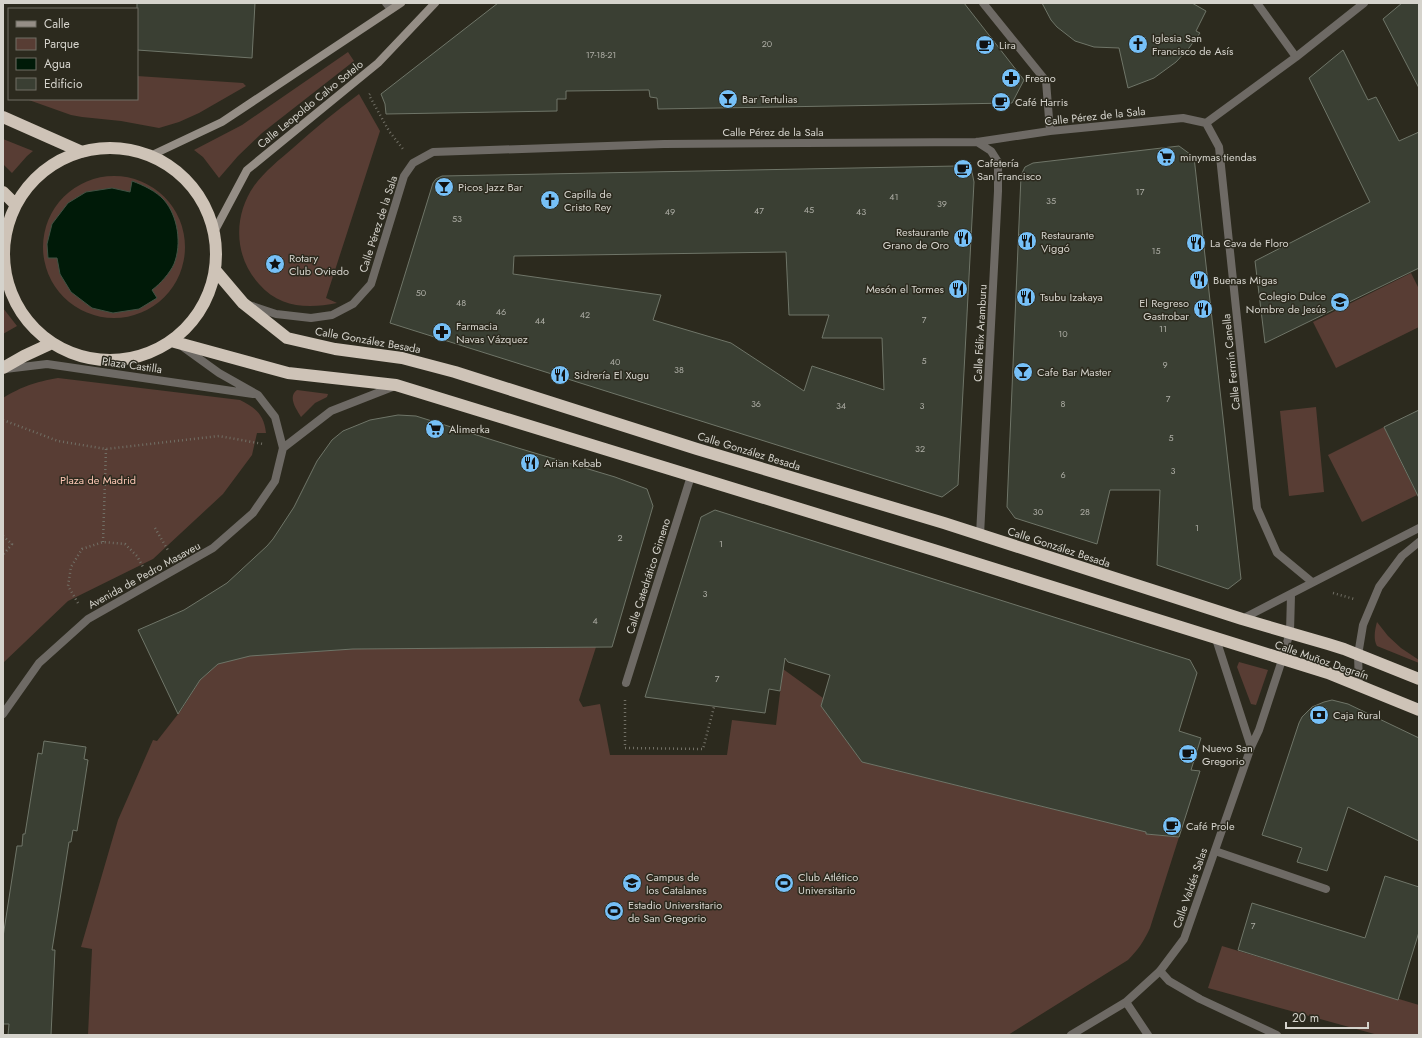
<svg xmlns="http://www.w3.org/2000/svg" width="1422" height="1038" viewBox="0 0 1422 1038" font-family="Jost,sans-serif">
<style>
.green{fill:#583d34}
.water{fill:#001a08;stroke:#405243}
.building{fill:#3a3f33;stroke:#6f7568;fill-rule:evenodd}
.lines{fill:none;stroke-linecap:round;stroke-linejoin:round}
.path{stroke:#716f65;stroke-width:2.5;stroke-dasharray:1 3;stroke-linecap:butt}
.lane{stroke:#6e6a65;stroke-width:8}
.street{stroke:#6e6a65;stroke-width:8}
.secondary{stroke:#958e86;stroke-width:8}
.highway{stroke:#cec3b7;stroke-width:12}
.labels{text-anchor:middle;stroke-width:3;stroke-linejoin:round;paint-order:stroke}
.number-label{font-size:9px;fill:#aeaea6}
.poi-label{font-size:11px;fill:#d5d3cc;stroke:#2c2a1e;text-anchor:start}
.street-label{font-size:11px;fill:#d5d3cc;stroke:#2c2a1e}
.park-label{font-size:11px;fill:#fdc7b5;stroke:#2c2a1e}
</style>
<rect width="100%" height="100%" fill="#2c2a1e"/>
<path class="green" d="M348 52 354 61 262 133 238 156 219 178 203 157 194 150 242 125Z
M137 76 243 83 246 86 199 113 179 122 159 128 121 121 82 117 71 115 26 99H137Z
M359 94 380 131 326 298 337 303C308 309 280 308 259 284 234 257 233 216 254 186 265 171 279 160 293 148 314 129 336 111 359 94Z
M3 139 33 151 27 156 12 173 3 164Z
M43 247a71 71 0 1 1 142 0a71 71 0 1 1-142 0Z
M1411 273 1419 289V327L1336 368 1313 322Z
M3 308 17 326 3 334Z
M58 378 240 400C256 408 264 415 266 433H257L252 455 223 494 153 559 68 601 3 663V398C23 386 35 382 58 378Z
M297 390 328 394 327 397 315 403 301 417C297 410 287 397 297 390Z
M1316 407 1324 492 1289 496 1280 411Z
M1384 427 1417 495 1362 522 1328 455Z
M1377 622 1388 636 1401 648 1419 660V663L1377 646C1373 639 1375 629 1377 622Z
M596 647 579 700 583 707 600 704 610 755H727L732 720 776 725 783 669 823 698 821 706 862 762 1146 832V834L1179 837 1150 928C1144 941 1138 950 1128 960L1008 1035H88L92 949 81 947 118 820 153 740 157 741 182 709 200 680 218 664 260 653V655L353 649Z
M1239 662 1268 670 1256 705 1251 704 1237 667Z
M1222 946 1419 1005V1035H1378L1208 988Z"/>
<path class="water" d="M132 181C143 185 156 191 164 200 178 216 182 244 174 264 170 273 160 284 152 290L157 298 139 309 113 313 92 308 71 292 60 274 57 258H48L47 244 52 224 68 203 86 192 112 188 130 192Z"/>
<path class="building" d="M137 3H255L252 58 137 50Z
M498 3H964L1024 80 1012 103 658 109 657 98 650 97 649 90 566 91V99H557V111L386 114 385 104 381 94Z
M1042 3H1192L1206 11 1196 31 1200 33 1189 48 1176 62 1154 78 1128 88 1119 48 1094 47 1075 41 1057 27 1051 20Z
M1402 3H1419V88L1383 19Z
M1343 50 1368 100 1376 97 1399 141 1419 132V268L1265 343 1255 261 1370 202 1309 78Z
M1179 146 1194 157 1241 579 1228 589 1157 565 1160 490H1110L1097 544 1015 518 1007 507 1021 176 1023 171 1025 167 1033 163Z
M957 166 971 167 974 182 958 485 942 497 390 323 433 183 436 179 442 176ZM786 252 789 315H829L822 338H882L884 390 812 366 804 391 731 343 653 320 661 295 513 274 514 256Z
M1419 410V498L1384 427Z
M398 415 416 416 518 448 615 477 647 489 653 506 612 647 353 649 250 656 218 664 200 680 178 714 138 630 184 610 227 583 267 546 273 539 294 507 317 461 332 440 343 431 370 420Z
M715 510 1190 660 1197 673 1179 731 1201 738 1191 770 1200 771 1179 837 1146 834V832L862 762 821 706 830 675 788 662 785 658 780 691 769 689 765 713 645 697 701 517Z
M1332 700 1348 704 1419 738V841L1348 807 1327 871 1297 862 1302 848 1262 835 1299 723 1302 717 1312 707 1324 702Z
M44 741 86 747 84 759 88 760 77 831 73 830 71 842H69L52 950H55L51 1035H8L9 1024H3V937L17 846H22L23 834H25L38 753 42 754Z
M1385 876 1419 887V932L1398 1000 1238 950 1252 903 1365 938Z"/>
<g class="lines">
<path class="path" d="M370 94 369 95 389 131 403 149
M3 420 58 441 106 449 219 436 263 444
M155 528 169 552
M3 536 12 544 3 555
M103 542 106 449
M1333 593 1354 599
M78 603 68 586 71 567 82 549 103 542 125 544 137 556 143 567
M625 700V748L703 749 714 707"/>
<path class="lane" d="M1215 851 1326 889
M1160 971 1169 981 1200 999 1277 1035"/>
<path class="street" d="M386 3 391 9
M983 3 1046 81 1050 131
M1257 3 1296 57
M1206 123 1219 147 1257 508 1277 553 1312 582
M977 142 991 151 998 162V191L980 535
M249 305 276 314 311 318 332 315 353 304 371 284 404 176 413 163 433 152 664 144 977 142 1050 131 1183 118 1206 123 1296 57 1364 3
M5 369 47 364 253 394
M283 448 331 411 395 386
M1242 619 1419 528
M1216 639 1251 747
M626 683 691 476
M1359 685 1358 655 1363 625 1379 587 1402 556 1419 542
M3 714 39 663 88 619 213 548 253 513 275 481 283 448 275 417 258 395 219 373 183 347
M1126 1002 1148 1035
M1071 1035 1126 1002 1160 971 1184 939 1251 747 1259 730 1282 660 1290 632 1291 595"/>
<path class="secondary" d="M150 156 222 122 401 3
M214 232 247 170 378 63 435 3"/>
<path class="highway" d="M3 117 82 152
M4 254a106 106 0 1 1 212 0a106 106 0 1 1-212 0Z
M3 192 16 205
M215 270 243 303 287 338 335 349 402 358 455 372 697 449 944 523 1242 619 1328 644 1344 649 1419 679
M171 341 288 373 396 385 937 551 1328 673 1419 710
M3 368 24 356 52 343"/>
</g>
<defs>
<g id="church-disc" transform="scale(1)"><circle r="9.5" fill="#76c0f7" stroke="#2c2a1e"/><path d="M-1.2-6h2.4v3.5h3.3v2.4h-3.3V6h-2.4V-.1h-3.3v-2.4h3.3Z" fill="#111"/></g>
<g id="cafe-disc" transform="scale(1)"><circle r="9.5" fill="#76c0f7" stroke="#2c2a1e"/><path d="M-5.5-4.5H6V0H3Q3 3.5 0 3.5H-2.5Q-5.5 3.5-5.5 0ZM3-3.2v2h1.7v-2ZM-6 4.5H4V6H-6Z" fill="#111"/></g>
<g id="pharmacy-disc" transform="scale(1)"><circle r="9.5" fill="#76c0f7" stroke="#2c2a1e"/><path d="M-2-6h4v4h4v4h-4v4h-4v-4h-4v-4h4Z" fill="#111"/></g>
<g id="bar-disc" transform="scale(1)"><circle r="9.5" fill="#76c0f7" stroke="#2c2a1e"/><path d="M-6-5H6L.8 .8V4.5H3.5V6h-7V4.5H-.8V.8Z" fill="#111"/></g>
<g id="supermarket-disc" transform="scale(1)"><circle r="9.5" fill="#76c0f7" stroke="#2c2a1e"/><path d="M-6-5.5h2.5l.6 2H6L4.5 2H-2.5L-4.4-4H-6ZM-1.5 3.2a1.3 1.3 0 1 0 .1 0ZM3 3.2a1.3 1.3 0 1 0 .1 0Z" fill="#111"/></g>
<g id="restaurant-disc" transform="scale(1)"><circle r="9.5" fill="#76c0f7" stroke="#2c2a1e"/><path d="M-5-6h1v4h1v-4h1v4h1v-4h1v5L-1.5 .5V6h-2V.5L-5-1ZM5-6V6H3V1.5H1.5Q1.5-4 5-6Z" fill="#111"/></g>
<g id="sight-disc" transform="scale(1)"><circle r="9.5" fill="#76c0f7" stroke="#2c2a1e"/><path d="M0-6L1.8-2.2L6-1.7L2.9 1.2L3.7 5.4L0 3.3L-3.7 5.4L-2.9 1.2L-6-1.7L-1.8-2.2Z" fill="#111"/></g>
<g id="school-disc" transform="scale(1)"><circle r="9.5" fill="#76c0f7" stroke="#2c2a1e"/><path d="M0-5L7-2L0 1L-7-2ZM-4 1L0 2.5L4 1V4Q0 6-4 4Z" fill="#111"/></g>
<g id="bank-disc" transform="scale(1)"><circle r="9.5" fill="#76c0f7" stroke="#2c2a1e"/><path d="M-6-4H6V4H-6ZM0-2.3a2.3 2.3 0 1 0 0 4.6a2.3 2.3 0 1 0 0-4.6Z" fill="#111"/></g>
<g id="university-disc" transform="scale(1)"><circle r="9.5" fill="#76c0f7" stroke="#2c2a1e"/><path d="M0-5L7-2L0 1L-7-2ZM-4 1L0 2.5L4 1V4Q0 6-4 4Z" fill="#111"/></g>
<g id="stadium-disc" transform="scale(1)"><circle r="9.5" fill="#76c0f7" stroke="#2c2a1e"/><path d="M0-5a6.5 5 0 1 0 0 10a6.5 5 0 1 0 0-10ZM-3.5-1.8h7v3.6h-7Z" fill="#111"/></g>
</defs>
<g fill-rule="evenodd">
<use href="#church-disc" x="1138" y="44"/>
<use href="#cafe-disc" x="985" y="45"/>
<use href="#pharmacy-disc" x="1011" y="78"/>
<use href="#bar-disc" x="728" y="99"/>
<use href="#cafe-disc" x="1001" y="102"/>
<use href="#supermarket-disc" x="1166" y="157"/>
<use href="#cafe-disc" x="963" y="169"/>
<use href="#bar-disc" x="444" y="187"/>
<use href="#church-disc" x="550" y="200"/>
<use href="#restaurant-disc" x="963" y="238"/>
<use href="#restaurant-disc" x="1027" y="241"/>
<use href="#restaurant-disc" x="1196" y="243"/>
<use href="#sight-disc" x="275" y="264"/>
<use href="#restaurant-disc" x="1199" y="280"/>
<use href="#restaurant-disc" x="958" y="289"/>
<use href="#restaurant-disc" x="1026" y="297"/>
<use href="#school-disc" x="1340" y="302"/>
<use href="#restaurant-disc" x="1203" y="309"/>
<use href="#pharmacy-disc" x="442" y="332"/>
<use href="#bar-disc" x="1023" y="372"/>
<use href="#restaurant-disc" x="560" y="375"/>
<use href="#supermarket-disc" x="435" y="429"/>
<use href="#restaurant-disc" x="530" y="463"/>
<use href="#bank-disc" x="1319" y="715"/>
<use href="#cafe-disc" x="1188" y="754"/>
<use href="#cafe-disc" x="1172" y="826"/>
<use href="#university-disc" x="632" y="883"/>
<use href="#stadium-disc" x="784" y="883"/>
<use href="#stadium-disc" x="614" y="911"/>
</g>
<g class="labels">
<g class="number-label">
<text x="767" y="47">20</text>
<text x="601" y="58">17-18-21</text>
<text x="1140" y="195">17</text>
<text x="894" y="200">41</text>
<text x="1051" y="204">35</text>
<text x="942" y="207">39</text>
<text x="809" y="213">45</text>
<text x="759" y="214">47</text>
<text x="670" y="215">49</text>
<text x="861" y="215">43</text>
<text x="457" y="222">53</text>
<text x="1156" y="254">15</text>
<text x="421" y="296">50</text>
<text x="461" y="306">48</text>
<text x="501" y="315">46</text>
<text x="585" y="318">42</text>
<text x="924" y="323">7</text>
<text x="540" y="324">44</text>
<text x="1163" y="332">11</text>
<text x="1063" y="337">10</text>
<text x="924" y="364">5</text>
<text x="615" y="365">40</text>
<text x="1165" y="368">9</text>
<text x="679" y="373">38</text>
<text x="1168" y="402">7</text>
<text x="756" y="407">36</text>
<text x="1063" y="407">8</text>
<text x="841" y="409">34</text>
<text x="922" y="409">3</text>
<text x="1171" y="441">5</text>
<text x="920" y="452">32</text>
<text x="1173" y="474">3</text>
<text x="1063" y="478">6</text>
<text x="1038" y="515">30</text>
<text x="1085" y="515">28</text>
<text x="1197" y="531">1</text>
<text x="620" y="541">2</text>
<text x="721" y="547">1</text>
<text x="705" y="597">3</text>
<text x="595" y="624">4</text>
<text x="717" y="682">7</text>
<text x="1253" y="929">7</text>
</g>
<g class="poi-label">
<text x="1152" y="42">Iglesia San<tspan x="1152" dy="13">Francisco de Asís</tspan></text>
<text x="999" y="49">Lira</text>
<text x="1025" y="82">Fresno</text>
<text x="742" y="103">Bar Tertulias</text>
<text x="1015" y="106">Café Harris</text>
<text x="1180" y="161">minymas tiendas</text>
<text x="977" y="167">Cafetería<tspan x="977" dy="13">San Francisco</tspan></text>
<text x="458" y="191">Picos Jazz Bar</text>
<text x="564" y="198">Capilla de<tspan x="564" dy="13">Cristo Rey</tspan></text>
<text x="949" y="236" text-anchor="end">Restaurante<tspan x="949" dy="13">Grano de Oro</tspan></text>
<text x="1041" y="239">Restaurante<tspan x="1041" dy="13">Viggó</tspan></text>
<text x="1210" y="247">La Cava de Floro</text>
<text x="289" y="262">Rotary<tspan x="289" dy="13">Club Oviedo</tspan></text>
<text x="1213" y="284">Buenas Migas</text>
<text x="944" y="293" text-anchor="end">Mesón el Tormes</text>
<text x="1326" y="300" text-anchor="end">Colegio Dulce<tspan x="1326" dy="13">Nombre de Jesús</tspan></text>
<text x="1040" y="301">Tsubu Izakaya</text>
<text x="1189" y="307" text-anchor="end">El Regreso<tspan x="1189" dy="13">Gastrobar</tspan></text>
<text x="456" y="330">Farmacia<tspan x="456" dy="13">Navas Vázquez</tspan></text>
<text x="1037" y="376">Cafe Bar Master</text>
<text x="574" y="379">Sidrería El Xugu</text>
<text x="449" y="433">Alimerka</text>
<text x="544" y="467">Arian Kebab</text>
<text x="1333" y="719">Caja Rural</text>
<text x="1202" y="752">Nuevo San<tspan x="1202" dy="13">Gregorio</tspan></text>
<text x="1186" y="830">Café Prole</text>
<text x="646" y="881">Campus de<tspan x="646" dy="13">los Catalanes</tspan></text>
<text x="798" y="881">Club Atlético<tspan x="798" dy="13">Universitario</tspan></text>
<text x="628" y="909">Estadio Universitario<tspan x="628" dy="13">de San Gregorio</tspan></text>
</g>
<g class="street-label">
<text transform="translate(310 104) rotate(-39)" y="4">Calle Leopoldo Calvo Sotelo</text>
<text transform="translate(1095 116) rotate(-6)" y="4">Calle Pérez de la Sala</text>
<text x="773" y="136">Calle Pérez de la Sala</text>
<text transform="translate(378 224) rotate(-72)" y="4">Calle Pérez de la Sala</text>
<text transform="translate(980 333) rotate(-87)" y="4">Calle Félix Aramburu</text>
<text transform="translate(368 340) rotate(10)" y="4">Calle González Besada</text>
<text transform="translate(1231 362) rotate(-96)" y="4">Calle Fermín Canella</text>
<text transform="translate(132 365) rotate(8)" y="4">Plaza Castilla</text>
<text transform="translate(749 451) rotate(17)" y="4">Calle González Besada</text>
<text transform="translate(1059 547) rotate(18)" y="4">Calle González Besada</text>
<text transform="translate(144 575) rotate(-29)" y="4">Avenida de Pedro Masaveu</text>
<text transform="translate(648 576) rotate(-72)" y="4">Calle Catedrático Gimeno</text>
<text transform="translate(1322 660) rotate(19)" y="4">Calle Muñoz Degraín</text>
<text transform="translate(1190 888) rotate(-71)" y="4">Calle Valdés Salas</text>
</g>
<g class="park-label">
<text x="98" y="484">Plaza de Madrid</text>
</g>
</g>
<rect width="1422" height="1038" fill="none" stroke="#d5d3cc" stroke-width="8"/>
<rect x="8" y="8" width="130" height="92" fill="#2c2a1e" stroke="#706e64"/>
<rect x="16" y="21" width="20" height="6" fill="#958e86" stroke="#706e64"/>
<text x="44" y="28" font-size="12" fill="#d5d3cc">Calle</text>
<rect x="16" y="38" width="20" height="12" fill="#583d34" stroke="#706e64"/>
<text x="44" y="48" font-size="12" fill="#d5d3cc">Parque</text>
<rect x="16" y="58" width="20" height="12" fill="#001a08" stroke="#706e64"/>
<text x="44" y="68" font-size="12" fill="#d5d3cc">Agua</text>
<rect x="16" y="78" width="20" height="12" fill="#3a3f33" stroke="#706e64"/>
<text x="44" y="88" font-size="12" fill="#d5d3cc">Edificio</text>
<path d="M1286 1022v6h82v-6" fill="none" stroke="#d5d3cc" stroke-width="2"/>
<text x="1292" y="1022" font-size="12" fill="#d5d3cc" stroke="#2c2a1e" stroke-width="3" paint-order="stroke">20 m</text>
</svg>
